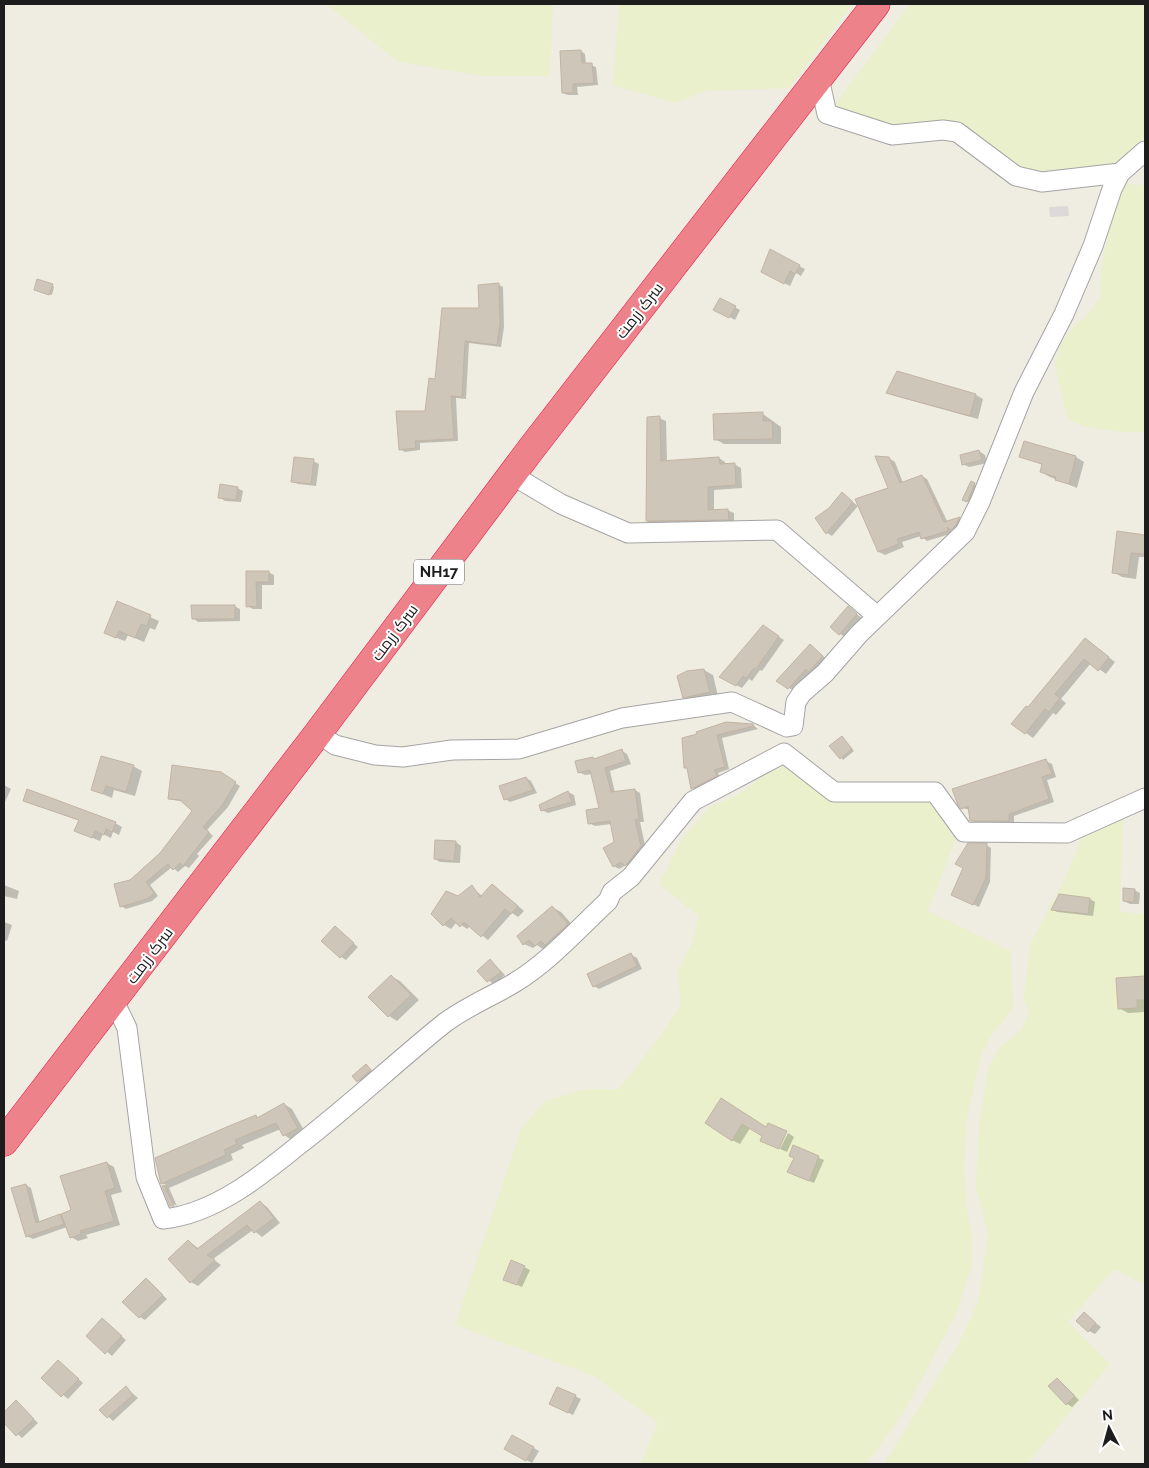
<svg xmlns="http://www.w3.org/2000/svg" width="1149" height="1468" viewBox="0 0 1149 1468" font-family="Raleway,Cairo,sans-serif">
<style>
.residential{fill:#dbdad9}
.farmland{fill:#e9f0cb}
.shadow{fill:#0003}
.building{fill:#cfc6ba;stroke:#c2b4a3}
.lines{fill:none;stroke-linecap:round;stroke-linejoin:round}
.minor-casing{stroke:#a4a4a4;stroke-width:21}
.highway-casing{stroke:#e51646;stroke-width:29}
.minor{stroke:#fff;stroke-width:19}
.highway{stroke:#ed828a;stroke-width:28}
.labels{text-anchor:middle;stroke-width:4;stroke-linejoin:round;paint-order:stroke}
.shield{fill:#fff;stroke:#616161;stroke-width:1}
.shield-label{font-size:15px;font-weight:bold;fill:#1d1d1d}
.street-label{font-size:16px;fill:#1d1d1d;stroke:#fff}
</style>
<rect width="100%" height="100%" fill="#efece1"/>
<path class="residential" d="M1068 206 1069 216 1050 217 1049 207Z"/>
<path class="farmland" d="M326 4H553L550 76H481L397 61Z
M619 4H853L789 88 705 91 676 103 613 85Z
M910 4H1145V137L1110 167 1063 173 1016 169 954 125 889 132 830 111Z
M1127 184 1145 185V432H1121L1087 427 1067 419 1055 365 1061 343 1073 327 1090 312 1100 298 1102 262 1113 216 1116 191Z
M789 764 830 796 928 789 951 834 956 838 928 911 1011 951 1013 1008 990 1037 981 1056 967 1117 964 1168 967 1211 972 1236V1265L956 1314 930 1363 903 1414 866 1464H640L658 1423 594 1376 455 1325 521 1129 545 1101 585 1089H619L664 1031 681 1004 677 972 692 943 699 916 659 884 682 839 710 807 736 796 767 774Z
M1118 819H1123L1120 912 1145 914V1285L1114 1269 1068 1322 1110 1364 1027 1464H884L959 1343 978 1302 988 1234 976 1187 979 1125 989 1066 999 1048 1021 1030 1029 1013 1024 1000 1030 945 1066 876 1083 835Z"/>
<path class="shadow" d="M581 51 585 54 586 64 596 67 598 85 577 87 578 95H568L563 93Z
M799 266 805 269 801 276 796 273 790 286 768 275Z
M52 285 54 287 52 295 37 291Z
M499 285 503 287 504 327 501 347 469 343 466 399 456 398 458 441 420 443V450L405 452 400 449 426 412 436 380Z
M720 299 740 310 735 320 715 309Z
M898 373 976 395 983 399 978 419 895 396 888 392Z
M763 414 781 427V444H724L715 439Z
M659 418 666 421 667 462 719 458 725 462 726 465 734 464 741 468 742 488 714 490V511L727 510 734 513V523L653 524 647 521Z
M1025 442 1076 457 1084 462 1077 488 1050 477 1041 472 1043 465 1021 456Z
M979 451 985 455 987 463 969 467 963 464Z
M889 458 895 462 903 483 922 476 927 479 948 523 960 519 964 522 957 532 950 528 953 533 927 541 921 536 902 542 904 547 885 555 879 552 856 500 889 488Z
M313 461 319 464 316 486 298 484 292 481Z
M972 483 980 488 973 504 964 499Z
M237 488 243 491 241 502 225 501 219 497Z
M842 494 858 506 832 536 827 533 830 509Z
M1118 533 1145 536V557H1139L1136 579 1122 577 1113 572Z
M247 572H268L274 575V585H262V609H253L247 606Z
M118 603 159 621 155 630 150 628 144 642 128 635 125 641 114 637Z
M234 606 240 609V621L198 622 193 618Z
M848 608 862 618 845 637 840 634Z
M763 627 784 640 762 671 760 670 752 681 749 679 742 688 721 677Z
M1085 639 1115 662 1106 674 1091 663 1061 699 1066 703 1056 715 1053 713 1033 738 1026 733 1013 724 1029 709Z
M810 646 828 660 816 674 812 671 794 691 778 681Z
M704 670 713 675 718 696 693 702 684 697Z
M753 725 758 729 722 738 729 769 718 773 721 779 698 791 693 788 689 769 686 767 699 735Z
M844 739 854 751 843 760 831 746Z
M622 751 627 754 631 764 610 771 615 793 635 790 640 793 644 822H640L646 850 631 868 626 865 619 869 614 866 616 842 612 824 595 826 589 823 600 809 592 774 585 775 579 772 593 758 596 760Z
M1046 761 1052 764 1056 777 1047 780 1054 802 1014 816V823H976L971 820 970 810 962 808Z
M133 766 142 771 135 796 114 790 112 798 93 790Z
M220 774 240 786 228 807 207 830 213 836 197 854 199 856 189 868 185 866 178 872 172 867 150 885 158 896 152 901 126 909 121 906 131 882 161 854 194 811 184 802 169 799Z
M526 778 531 781 537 793 510 802 505 799Z
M4 785 11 789 4 804Z
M568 792 574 795 576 805 548 813 542 810Z
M24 801 115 823 122 827 119 835 113 832 111 838 103 834 100 841 83 834 80 821Z
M456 842 461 846 460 863 440 862 435 859Z
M986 845 991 848 990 882 979 907 957 897 964 868Z
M4 885 19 891 17 899 4 896Z
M493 885 524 911 518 917 512 913 488 940 470 926 467 929 457 922 451 929 444 925 459 898 472 887 483 897Z
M1134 890 1140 893 1139 904H1130L1124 901Z
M1090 899 1095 902 1093 916 1057 912 1052 909Z
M552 907 561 912 576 929 544 950 537 945 533 948 524 944Z
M4 922 12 925 7 941 4 940Z
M335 928 358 947 346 960 341 957Z
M631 955 637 958 642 969 599 989 594 986Z
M491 961 505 975 494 985 479 971Z
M391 976 400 981 419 1000 397 1021 389 1016Z
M1145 978V1012L1128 1013 1119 1008 1118 979Z
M366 1065 376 1074 363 1084 354 1076Z
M721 1100 767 1128 764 1136 750 1128 740 1144 732 1140Z
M284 1104 292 1109 305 1132 292 1140 284 1135 281 1129 242 1145 244 1148 231 1154 233 1160 169 1188 177 1206 174 1204V1207L177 1209 171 1205 163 1186 166 1185 162 1183 256 1117 259 1118Z
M788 1133 794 1137 787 1152 780 1149Z
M794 1147 824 1160 814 1183 794 1175Z
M107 1163 114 1167 122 1192 111 1195 120 1225 86 1235 88 1238 78 1241 71 1237 67 1227 33 1239 27 1236 26 1185 31 1188 40 1223 60 1215 64 1217 72 1211Z
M260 1202 267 1207 280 1223 262 1237 253 1230 213 1259 221 1265 198 1286 191 1282 170 1259 189 1241 199 1249Z
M524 1267 530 1270 522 1287 510 1282Z
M146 1280 167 1299 145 1320 140 1317Z
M1084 1314 1101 1327 1095 1334 1089 1331Z
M102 1320 126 1340 112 1356 88 1336Z
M58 1361 83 1383 68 1399 43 1378Z
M1057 1380 1079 1400 1072 1407 1067 1404Z
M126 1388 138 1398 113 1421 101 1410Z
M575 1396 581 1399 573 1415 556 1407Z
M16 1402 38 1423 22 1438 4 1421V1413Z
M513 1436 539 1451 532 1463 506 1449Z"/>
<path class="building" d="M581 50 582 63H592L594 83 573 84V93H562L560 51Z
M770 249 800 265 795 274 790 271 784 284 761 272Z
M37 279 53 284 49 295 34 290Z
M499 283 500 324 497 345 465 341 462 397 451 396 454 439 415 441 416 448 399 450 396 411H425L429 378 435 379 442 308H479L478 285Z
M720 298 736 306 729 318 713 310Z
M897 371 976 394 970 416 886 393Z
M763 412V421H772L773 439 714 440 713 414Z
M660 416 661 461 719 457 720 464 735 463 736 485 708 487V510L728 509 729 520 646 521 647 417Z
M1024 441 1076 456 1069 484 1055 480 1056 477 1040 472 1042 464 1019 457Z
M979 450 982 460 962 465 960 455Z
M875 456 889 457 900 483 922 475 944 522 960 517 956 525 951 530 947 527 948 531 921 539 919 532 897 539 899 544 878 552 855 499 888 488Z
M294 457 314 459 311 484 291 482Z
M971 481 975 483 967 502 962 500Z
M220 484 238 487 236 500 218 498Z
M842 492 853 502 826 534 815 518 829 508Z
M1117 531 1145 535V554L1131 553 1128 575 1112 573Z
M246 571H269V582H256L257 606 246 607Z
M117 601 151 615 147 626 141 624 135 638 119 631 116 638 104 633Z
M191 605H235V619H192Z
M848 606 857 614 839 635 830 627Z
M763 625 779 636 756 669 754 668 746 678 743 676 736 686 719 677Z
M1085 638 1109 657 1098 671 1084 659 1055 694 1060 698 1049 712 1045 709 1025 734 1011 724 1026 706 1028 707Z
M810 644 823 656 809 672 806 669 788 689 776 681Z
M704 669 710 692 683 698 677 676 687 671Z
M726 722 753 724 754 726 717 735 725 767 714 770 717 776 691 789 687 768H684L682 738 697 734 696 732Z
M842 736 852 749 840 759 829 746Z
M622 749 626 761 605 768 611 792 635 789 639 819 635 820 641 846 625 866 621 862 613 867 603 848 614 842 610 821 588 824 586 810 599 808 590 770 578 773 575 761 593 757 594 759Z
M101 756 134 765 126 792 106 786 103 794 91 790Z
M1046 759 1052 774 1042 777 1049 799 1009 814V821H970L968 806 961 809 958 805 952 789Z
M172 765 221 772 236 782 223 804 203 827 209 832 183 866 180 863 173 870 168 864 146 882 154 893 147 899 120 907 114 884 130 880 160 853 192 811 180 800 168 799Z
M526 777 533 790 504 800 499 786Z
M27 789 116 822 112 832 106 829 104 835 95 831 92 838 74 831 79 820 23 801Z
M568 791 572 802 541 811 539 805Z
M435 840 456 841 454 861 434 859Z
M968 843H987L986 878 973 905 951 895 963 868 955 864Z
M492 884 518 906 511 914 505 909 481 937 464 922 460 927 451 918 443 926 431 914 446 891 458 896 472 885 480 897Z
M1123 888 1135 889 1134 902 1123 901Z
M1059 894 1090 898 1088 914 1051 910Z
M552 906 568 924 545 945 541 941 535 946 529 940 523 945 517 936Z
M335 926 354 943 340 958 321 941Z
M631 953 637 966 593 987 587 974Z
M490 959 501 972 487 982 477 971Z
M391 975 411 995 388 1017 368 997Z
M1145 976V1000H1137V1008L1118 1009 1116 978Z
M366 1064 371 1070 357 1082 352 1076Z
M721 1098 766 1127 768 1123 787 1131 779 1149 760 1141 762 1136 742 1124 732 1141 705 1123Z
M284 1103 298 1128 283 1136 276 1123 235 1140 237 1144 224 1150 226 1155 161 1184 155 1158 229 1126 256 1115 257 1118Z
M793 1145 819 1156 809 1181 787 1172 794 1158 789 1156Z
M107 1162 115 1188 105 1191 114 1221 80 1231 81 1234 70 1238 61 1214 71 1210 60 1176Z
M26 1184 36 1223 60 1214 64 1224 26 1237 11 1188Z
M164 1185 174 1206H170L162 1186Z
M260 1201 274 1218 254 1233 247 1225 207 1255 215 1260 190 1283 168 1259 188 1240 197 1249Z
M511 1260 525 1266 517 1285 503 1280Z
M146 1278 163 1295 139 1318 122 1302Z
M1084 1312 1096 1323 1088 1332 1076 1321Z
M102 1318 122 1336 105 1354 86 1336Z
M58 1360 79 1379 61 1397 41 1378Z
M1057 1378 1075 1396 1066 1405 1048 1386Z
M126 1386 133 1395 107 1418 99 1410Z
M557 1387 576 1395 568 1413 549 1404Z
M16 1400 34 1419 16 1436 4 1423V1412Z
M512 1435 534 1447 526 1461 504 1449Z"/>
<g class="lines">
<g class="minor-casing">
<path id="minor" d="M819 78 827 114 892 135 943 130 957 132 1016 176 1042 182 1120 173
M512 475 561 504 628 533 777 530 877 616
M318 733 335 745 375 755 403 757 452 750 519 749 622 718 732 702 787 727 793 726 796 702 802 693 825 673 859 634 965 532 980 502 1024 392 1064 314 1093 246 1112 189 1120 173 1145 151
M784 753 834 792H935L964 832 1067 833 1145 798
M114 1001 127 1028 146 1177 163 1219C214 1214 261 1176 300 1144 349 1106 394 1064 442 1025 463 1008 491 997 514 983 550 961 578 929 608 901L612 892 631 877 693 801 784 753"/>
</g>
<g class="highway-casing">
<path id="highway" d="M4 1142 318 733 531 449 876 4"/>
</g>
<use href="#minor" class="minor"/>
<use href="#highway" class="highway"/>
</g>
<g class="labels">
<rect class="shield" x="414" y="559.5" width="50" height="25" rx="4"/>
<g class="shield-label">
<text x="439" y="577">NH17</text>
</g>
<g class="street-label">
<text transform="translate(639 310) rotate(-52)" y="6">سرک زرمت</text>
<text transform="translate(394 632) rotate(-53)" y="6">سرک زرمت</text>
<text transform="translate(149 955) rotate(-53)" y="6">سرک زرمت</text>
</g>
</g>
<rect width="1149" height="1468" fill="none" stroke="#1d1d1d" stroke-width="10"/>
<g transform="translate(1109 1428) rotate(354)" stroke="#ffffff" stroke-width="4" paint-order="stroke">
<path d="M0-4L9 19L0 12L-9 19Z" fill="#1d1d1d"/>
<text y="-8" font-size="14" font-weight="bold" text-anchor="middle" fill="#1d1d1d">N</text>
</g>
</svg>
